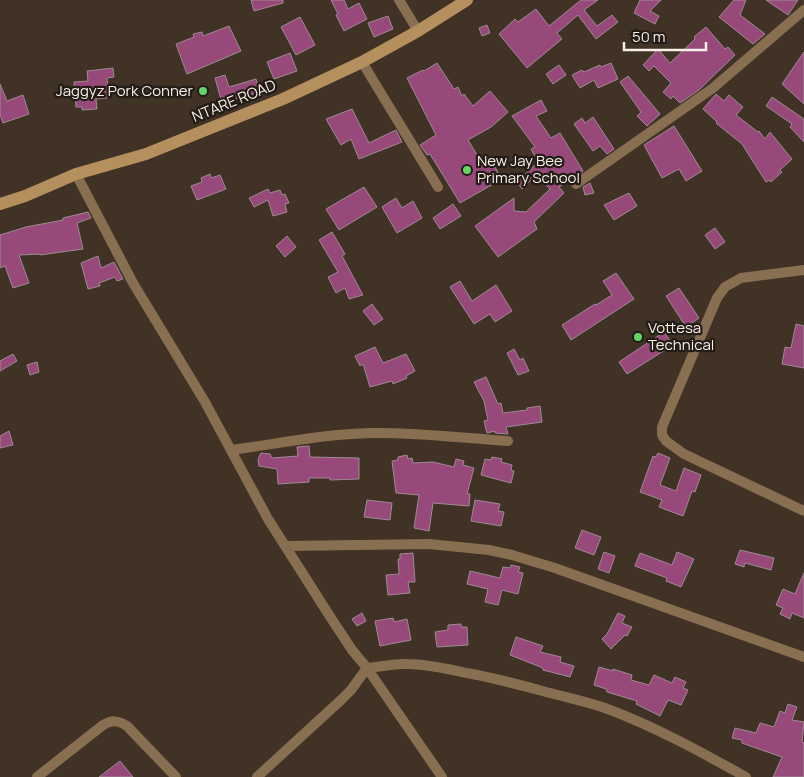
<svg xmlns="http://www.w3.org/2000/svg" width="804" height="777" viewBox="0 0 804 777" font-family="Manrope,sans-serif">
<style>
.building{fill:#974a79;stroke:#9f8a95}
.lines{fill:none;stroke-linecap:round;stroke-linejoin:round}
.street{stroke:#886f52;stroke-width:10}
.secondary{stroke:#b68f5f;stroke-width:12}
.poi-dot{fill:#65d467;stroke:#221b16;stroke-width:2}
.labels{text-anchor:middle;stroke-width:4.5;stroke-linejoin:round;paint-order:stroke}
.poi-label{font-size:15px;fill:#f9f0e8;stroke:#221b16;text-anchor:start}
.street-label{font-size:15px;fill:#f9f0e8;stroke:#221b16}
</style>
<rect width="100%" height="100%" fill="#403225"/>
<path class="building" d="M251 0H283V3L254 11Z
M331 0H344L348 9 359 3 367 19 344 31 336 15 338 14Z
M581 0H598L584 10 597 26 612 15 618 22 596 39 578 15 557 33 562 39 527 68 499 34 515 19 518 22 536 9 549 26Z
M640 0H661L650 11 659 16 655 24 634 13Z
M734 0H746L740 15 765 34 753 44 719 17Z
M766 0H798L788 15Z
M388 16 393 29 374 37 368 23Z
M300 17 315 45 296 55 281 27Z
M487 25 490 33 482 36 479 28Z
M229 26 241 51 187 74 176 44 194 37 193 34 202 32 203 36Z
M706 27 725 49 728 47 735 55 699 90 680 103 673 96 671 99 663 92 671 83 654 66 649 71 643 65 658 49 670 63 695 39 694 37Z
M804 52V104L782 84Z
M290 53 297 71 274 79 267 62Z
M437 63 454 89 458 87 462 96 464 94 473 106 490 91 508 112 491 127 468 140 485 168 493 164 502 179 460 203 430 154 427 155 420 145 436 135 407 78 423 70 424 71Z
M611 63 618 79 598 88 594 80 580 88 572 75 582 70 584 72 600 65 601 67Z
M559 65 566 75 553 84 546 74Z
M113 68 114 77 107 78 108 94H107V98L96 99 97 109 82 110V107H76L74 82 88 81 87 71Z
M225 75 229 87 256 79 260 92 222 103 215 78Z
M628 76 660 114 647 126 637 116 641 112 620 82Z
M0 84 7 101 23 95 29 114 3 123 0 115Z
M716 94 724 101 729 95 743 107 736 115 758 132 759 131 765 139 770 132 792 159 780 170 782 172 771 182 770 180 766 182 742 144 716 123 717 122 703 109Z
M772 97 804 119V142L790 127 792 124 766 106Z
M541 100 547 111 536 116 551 138 560 133 583 171 559 187 564 193 534 222 537 229 498 257 475 226 514 198V211L526 212 550 189 536 175 522 189 517 182 538 162 531 149 535 147 512 116Z
M352 109 369 143 396 130 402 142 359 159 351 139 341 145 326 119Z
M593 117 614 149 607 154 600 146 593 151 574 124 582 118 585 123Z
M674 126 702 171 686 181 679 169 662 178 644 145Z
M210 174 211 178 220 175 226 189 197 200 191 186 202 182 201 178Z
M590 183 594 193 585 195 583 187Z
M364 187 377 207 339 230 326 209Z
M268 189 270 193 280 190 282 195 285 194 289 203 285 204 287 212 273 216 268 200 254 207 249 198Z
M629 193 637 206 614 220 604 205Z
M396 198 402 208 413 201 422 218 397 233 382 207Z
M453 204 461 216 440 229 433 218Z
M88 212 91 218 77 223 83 249 40 255V254L19 255 29 283 13 288 5 266 0 268V235L26 227 63 220V218Z
M715 228 725 242 715 249 705 235Z
M332 232 345 254 342 256 363 295 349 299 345 288 336 293 328 277 338 272 319 240Z
M287 236 296 247 285 257 276 246Z
M98 256 101 268 114 262 123 279 117 281 115 277 99 283 100 286 88 289 81 263Z
M616 273 634 299 571 340 562 325 595 304 596 305 612 295 603 281Z
M460 281 472 301 496 285 512 311 495 322 490 314 474 324 450 287Z
M679 288 699 318 686 327 666 296Z
M372 304 383 319 374 325 363 311Z
M796 324 804 326V368L782 364 785 347 791 348Z
M664 332 673 345 627 374 619 362Z
M375 347 383 363 406 354 415 371 406 376 407 378 393 384 392 381 370 387 363 364 360 366 355 356Z
M514 349 520 360 523 358 529 371 518 375 507 353Z
M13 354 17 361 0 371V361Z
M37 362 39 372 30 375 27 365Z
M486 377 498 404 501 403 503 413 527 410V408L540 406 542 422 506 427 508 434 495 433V431L487 433 484 421 488 420 484 401 474 382Z
M9 431 13 445 0 448V436Z
M309 446 310 457 359 458V479L330 480V478H309V482L278 484 277 469 259 466 258 459 261 453 270 454 272 458 298 456 297 447Z
M658 453 670 458 660 485 676 491 684 468 701 475 695 492 692 491 683 516 659 507 662 500 640 492 653 456 656 457Z
M407 455 408 459 412 458 413 463 433 462 454 467 456 459 464 461 463 465 474 468 467 494H470L469 506 433 503 429 531 414 528 419 495 396 493 392 461 398 460V457Z
M492 457 502 459 501 462 512 465 511 470 514 471 511 483 481 475 485 459 491 460Z
M367 500 392 503 390 520 364 517Z
M475 500 500 504 498 511 504 512 501 526 471 521Z
M582 530 601 537 594 555 575 548Z
M740 550 774 558 771 570 745 563 744 567 735 564Z
M604 552 615 556 609 573 598 569Z
M677 552 694 559 681 587 666 581 667 578 635 566 640 553 672 565Z
M413 553 415 582H408L410 593 388 595 386 575 399 574 398 559H400V554Z
M511 565 520 567 518 572 523 573 518 594 502 590 498 605 485 602 488 589 467 584 470 571 500 578 503 567 510 568Z
M804 573V618L792 613 790 619 780 614 783 608 776 605 783 589 795 594Z
M362 613 366 621 357 626 352 619Z
M618 613 625 616 622 623 632 627 627 636 625 635 611 649 602 639 607 634Z
M393 618 394 622 407 619 411 640 380 646 375 621Z
M461 624V627H467L468 645 437 647 435 632 448 630V625Z
M516 637 543 646 540 652 561 657 560 662 574 666 570 677 543 670V668L510 655Z
M599 667 613 671V669L632 675 631 680 649 685 654 675 672 683 675 677 686 682 683 688 688 690 681 705 668 700 660 716 636 704 637 701 607 692 606 689 594 685Z
M788 704 797 707 792 720 804 722 802 742 804 743V777H773L782 757 750 746 742 743V740L732 738 735 728 756 733 760 723 774 727 780 711 785 713Z
M120 761 133 777H99Z"/>
<g class="lines">
<path class="street" d="M399 0 418 31
M362 62 438 187
M76 174 133 283 205 402 268 519 329 615 352 650 367 668 351 690 341 700 257 777
M576 184 713 88 804 10
M804 270 741 278 725 287 717 298 662 427V435L666 441 684 454 804 511
M231 450C277 444 324 434 371 433 416 432 462 438 508 441
M285 546 429 544 489 550 512 555 555 568 804 657
M367 668C381 667 394 663 408 664 430 664 451 670 472 674 499 679 524 686 550 693 569 698 588 702 605 708 654 726 701 752 746 777
M367 668 442 777
M37 777 103 725C112 720 118 720 127 726L176 777"/>
<path class="secondary" d="M0 204 25 196 76 174 146 154 283 99 362 62 418 31 467 0"/>
</g>
<g class="poi-dot">
<circle cx="203" cy="91" r="5"/>
<circle cx="467" cy="170" r="5"/>
<circle cx="638" cy="337" r="5"/>
</g>
<g class="labels">
<g class="poi-label">
<text x="193" y="96" text-anchor="end">Jaggyz Pork Conner</text>
<text x="477" y="166">New Jay Bee<tspan x="477" dy="17">Primary School</tspan></text>
<text x="648" y="333">Vottesa<tspan x="648" dy="17">Technical</tspan></text>
</g>
<g class="street-label">
<text transform="translate(234 101) rotate(-22)" y="5">NTARE ROAD</text>
</g>
</g>
<path d="M624 42v8h82v-8" fill="none" stroke="#f9f0e8" stroke-width="2.5"/>
<text x="632" y="42" font-size="15" fill="#f9f0e8" stroke="#221b16" stroke-width="4" paint-order="stroke">50 m</text>
</svg>
